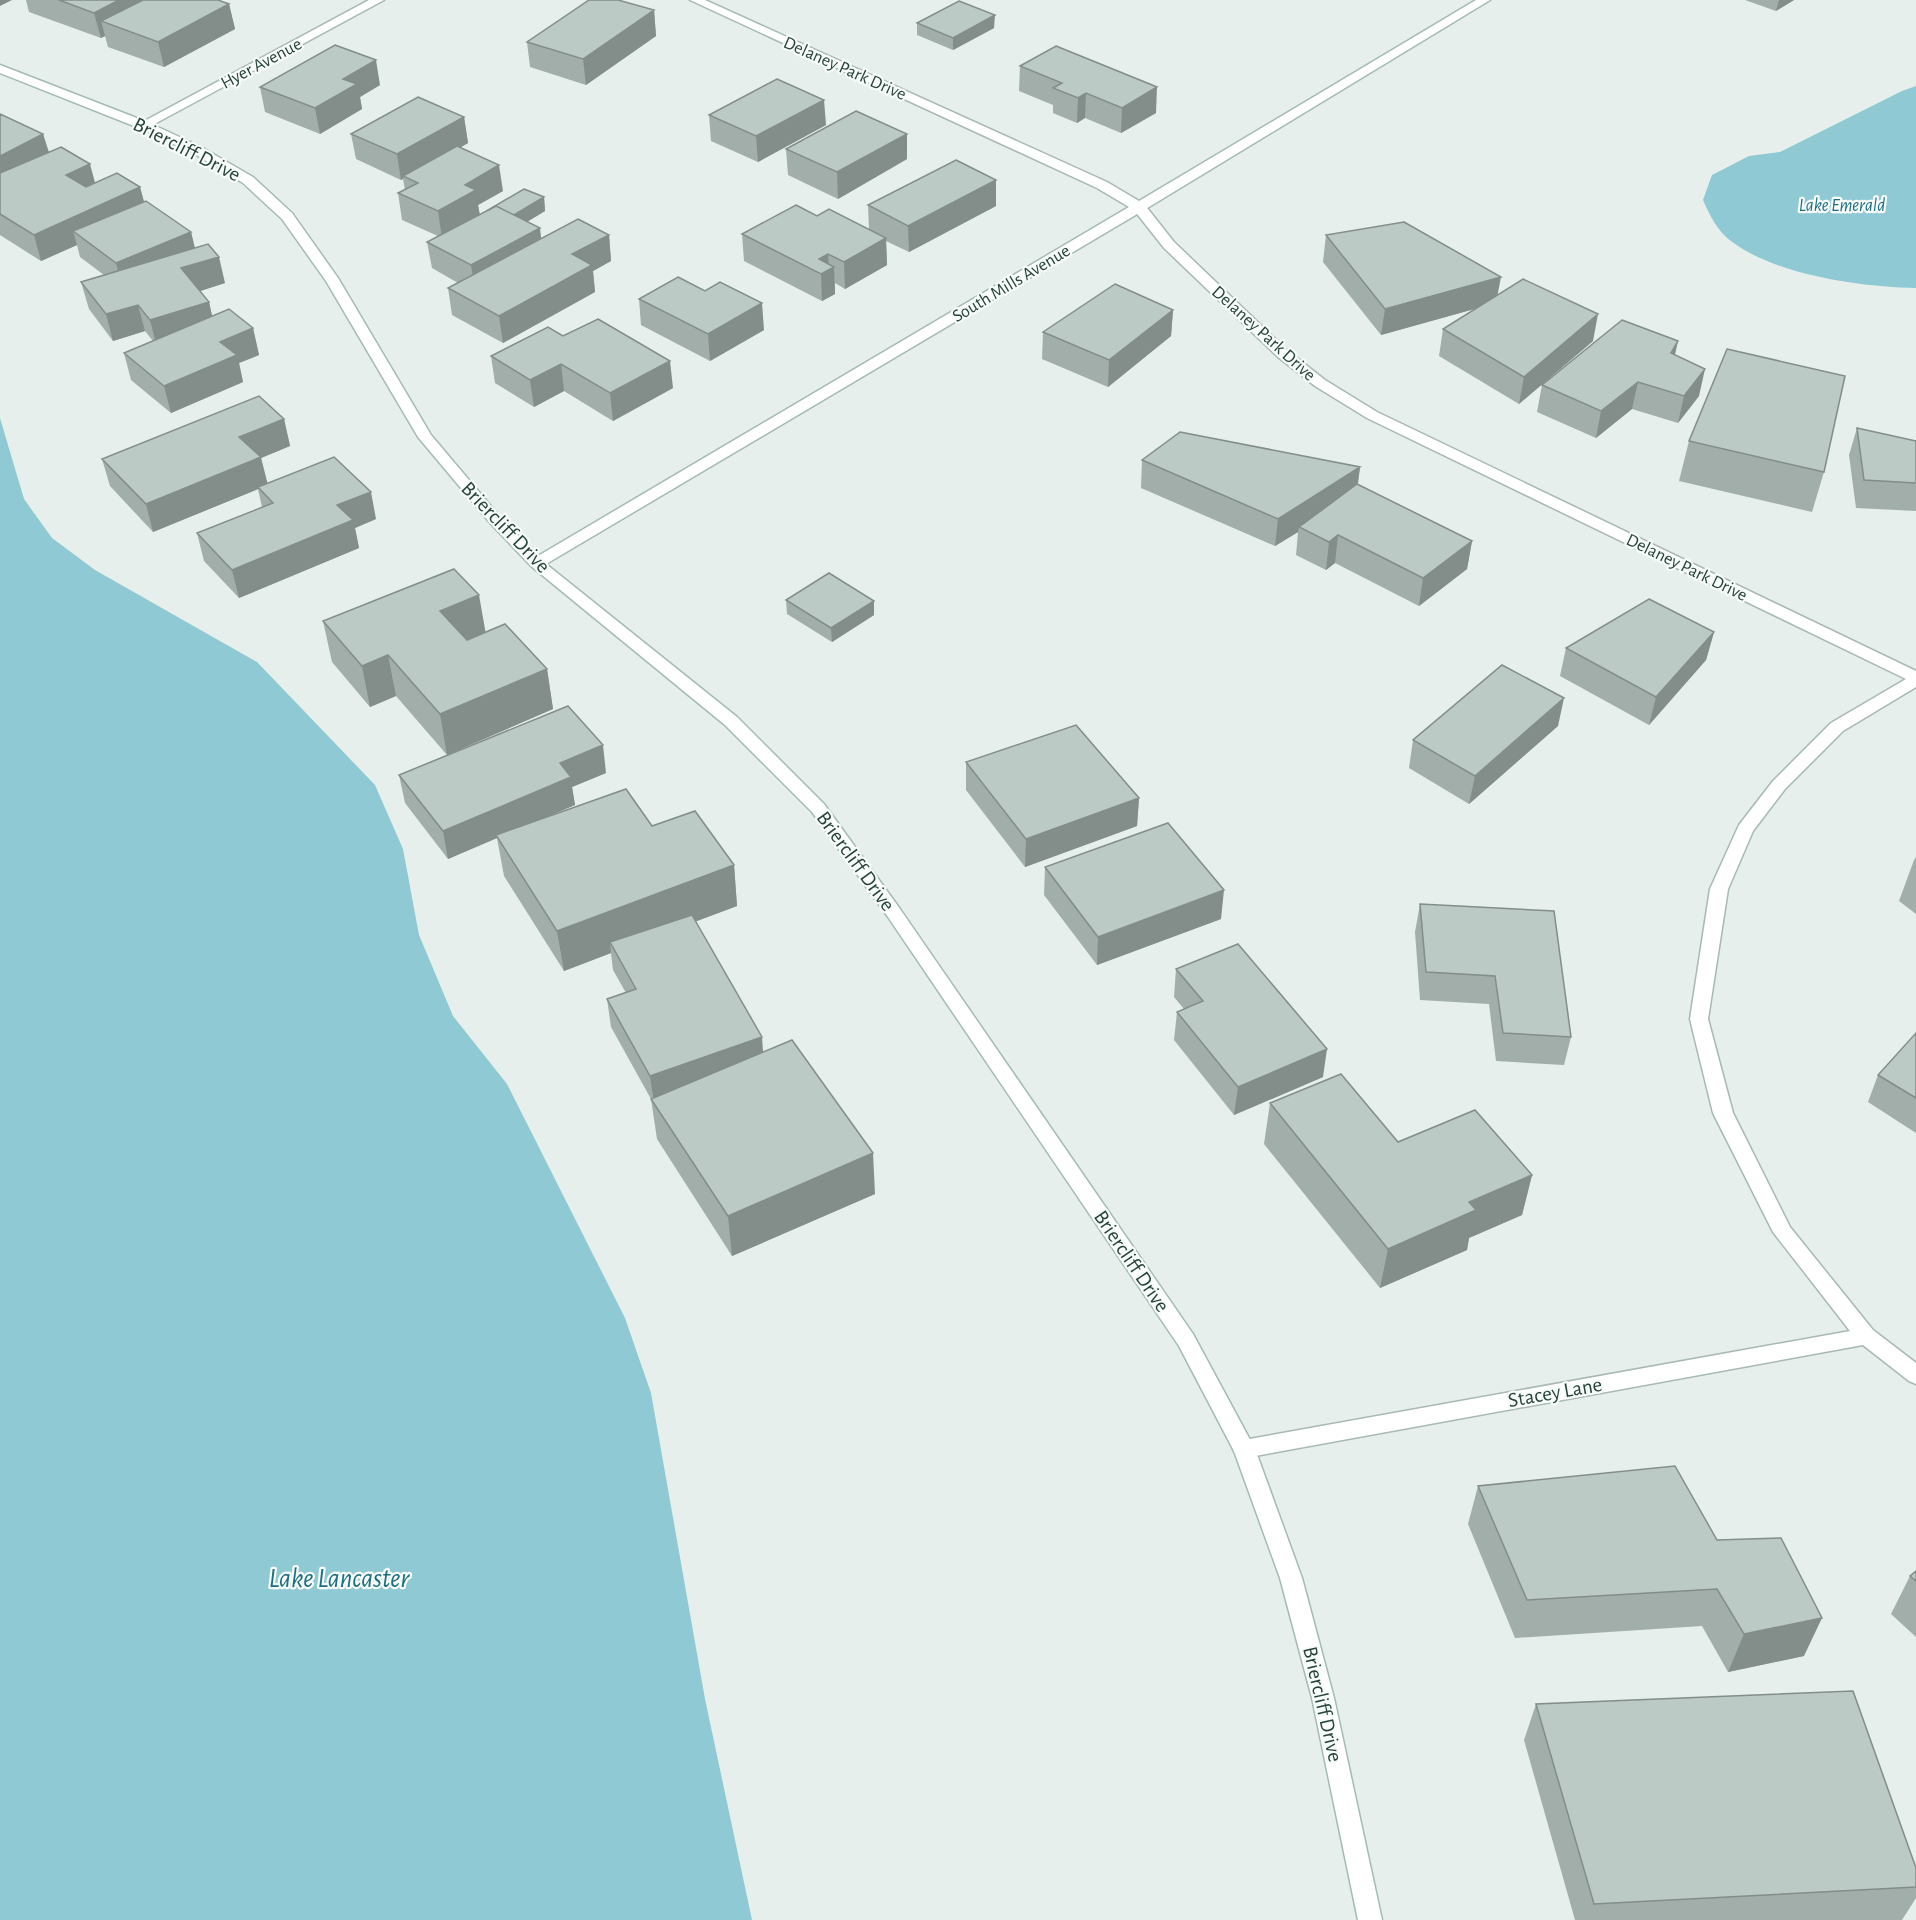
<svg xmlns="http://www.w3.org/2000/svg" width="1916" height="1920" viewBox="0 0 1916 1920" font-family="'Alegreya Sans',sans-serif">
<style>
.water{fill:#8ec9d4}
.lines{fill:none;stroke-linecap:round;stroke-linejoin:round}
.street-casing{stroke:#a8b8b2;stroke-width:3}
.secondary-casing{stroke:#a4bbb3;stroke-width:3}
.street{fill:#fff;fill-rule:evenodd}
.secondary{fill:#fff;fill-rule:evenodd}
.wall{fill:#a1aea9}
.shaded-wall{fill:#838d89}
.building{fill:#bbcac4;stroke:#838d89;stroke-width:1.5}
.labels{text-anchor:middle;stroke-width:4.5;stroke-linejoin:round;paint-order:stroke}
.far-street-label{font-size:18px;fill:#24423a;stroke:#f7fbf9}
.far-water-label{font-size:18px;font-style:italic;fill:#1c6f80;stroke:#f7fbf9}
.street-label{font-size:21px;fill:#24423a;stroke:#f7fbf9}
.near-water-label{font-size:27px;font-style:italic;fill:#1c6f80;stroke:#f7fbf9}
</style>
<rect width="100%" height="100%" fill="#e6efeb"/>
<path class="water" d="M1916 86V288C1861 287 1775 275 1731 241 1718 232 1709 214 1703 200L1712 175 1749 156 1780 152 1902 91Z
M0 418 24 499 52 538 95 570 257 662 375 785 403 849 419 935 453 1016 507 1084 625 1318 651 1393 705 1699 752 1920H0Z"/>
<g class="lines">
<g class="street-casing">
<path id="street" d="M369 0H384L147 128H139L137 125Z
M690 0H705L1107 182 1144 204 1174 242 1288 351 1325 380 1377 412 1916 671V687L1843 731 1785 789 1753 831 1728 889 1708 1019 1733 1113 1790 1227 1873 1330 1916 1363V1384L1909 1381 1863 1345 1244 1458 1236 1455 1233 1449 1236 1443 1244 1440 1850 1331 1773 1232 1713 1113 1690 1019 1710 889 1739 825 1773 781 1831 723 1906 679 1367 418 1315 386 1278 357 1164 248 1134 210 1097 188Z"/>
</g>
<g class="secondary-casing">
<path id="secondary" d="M1476 0H1490L1144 210 546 564 737 717 824 804 900 909 1193 1334 1255 1449 1302 1578 1334 1698 1382 1920H1358L1312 1698 1280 1578 1234 1451 1179 1346 888 917 812 812 725 725 531 566 491 524 418 437 326 281 282 219 243 183 193 153 139 128 0 73V65L147 122 201 147 253 177 292 213 338 278 431 435 501 518 538 556 1134 204Z"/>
</g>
<use href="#street" class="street"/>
<use href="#secondary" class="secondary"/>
</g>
<path class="wall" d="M26 0H218L229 4 235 29 164 67 108 47 105 36 101 38 29 12Z
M1745 0H1794L1776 11Z
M654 10 656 36 586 85 530 67 527 42Z
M917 23 994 28 953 50 917 35Z
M1020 66 1156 113 1121 133 1085 118 1077 123 1053 113V105L1019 91Z
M380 85 360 97 362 109 320 134 265 112 260 87Z
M0 114 43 134 49 152 95 183 140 187 144 202 191 232 195 248 225 283 200 291 209 302 212 316 253 328 259 355 239 363 243 382 171 413 131 380 124 353 153 341 145 331 113 341 89 309 81 282 104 275 80 257 77 245 41 261 0 235Z
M709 115 826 125 758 162 711 141Z
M464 117 468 143 460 148 503 191 478 205 480 215 544 197 545 211 527 222 541 239 609 235 611 261 593 271 595 292 503 343 452 315 448 288 458 283 432 268 427 242 438 236 402 220 398 193 405 190 403 179 401 180 356 159 351 134Z
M786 149 907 159 838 199 788 175Z
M996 180V206L909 252 886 241 887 265 845 289 835 283V294L822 301 744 261 742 234 817 216 869 230 868 205Z
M1326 235 1498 295 1593 341 1519 404 1439 356 1443 329 1474 309 1381 335 1323 262Z
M639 299 764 330 710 361 641 325Z
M1173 310 1171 336 1108 387 1042 359 1043 332Z
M563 336 673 388 613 421 564 391 534 407 495 383 491 356Z
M1675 355 1699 396 1678 423 1632 409 1596 438 1537 412 1542 385Z
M284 419 290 446 261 458 267 484 376 519 355 528 359 548 239 598 204 561 197 533 262 507 258 489 153 532 110 486 102 459Z
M1857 428 1916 441V511L1856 508 1849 455Z
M1689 441 1824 472 1812 512 1679 481Z
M1142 460 1360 467 1358 485 1472 541 1467 569 1419 606 1335 563 1326 570 1296 555 1298 532 1275 546 1141 488Z
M786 600 874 601V615L832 642 787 614Z
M323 621 485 632 547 669 553 709 449 754 606 773 572 787 575 805 543 818 652 826 734 865 737 906 696 921 763 1052 875 1194 732 1256 657 1139 651 1099 611 1027 607 999 626 993 613 970 611 953 564 971 504 876 497 838 448 859 405 803 399 775 447 755 396 696 370 707 332 662Z
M1714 632 1706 660 1649 725 1560 676 1566 648Z
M1558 726 1469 804 1409 768 1413 740Z
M966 762 1139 798 1137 826 1025 867 966 790Z
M1916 857V914L1899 901 1914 860Z
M1045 867 1221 919 1097 965 1044 895Z
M1420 904 1571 1037 1564 1065 1496 1061 1489 1004 1420 1000 1415 932Z
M1176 969 1323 1077 1234 1115 1174 1040 1177 1012 1184 1009 1174 997Z
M1916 1033V1133L1868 1102 1878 1075Z
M1270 1103 1398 1142 1532 1175 1522 1215 1469 1238 1467 1250 1380 1288 1264 1144Z
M1478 1486 1717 1540 1804 1656 1728 1672 1702 1626 1515 1638 1468 1524Z
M1916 1571V1637L1891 1614 1910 1576Z
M1536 1704 1916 1868V1898L1902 1920H1575L1524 1740Z"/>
<path class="shaded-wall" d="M0 0H12L0 6Z
M119 0H145L101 21 105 36 101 38 94 13Z
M1779 0H1794L1776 11Z
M229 4 235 29 164 67 158 42Z
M654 10 656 36 586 85 583 59Z
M995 15 994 28 953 50V38Z
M376 60 380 85 360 97 362 109 320 134 315 108 343 79Z
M1157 87 1156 113 1121 133 1122 108Z
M1086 93 1085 118 1077 123 1078 98Z
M824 100 826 125 758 162 756 136Z
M464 117 468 143 406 177 403 176V179L401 180 397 154Z
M43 134 51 160 0 185V156Z
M907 134V159L838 199 837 172Z
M90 164 97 190 73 201 66 175Z
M499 165 503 191 478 205 480 216 442 238 438 211 465 185Z
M996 180V206L909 252 908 226Z
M140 187 147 213 73 231 77 245 41 261 34 235Z
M544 197 545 211 510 232 508 219Z
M540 228 543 255 475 291 471 265Z
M191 232 197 258 123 289 116 263Z
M609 235 611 261 593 271 595 292 503 343 499 316 572 254Z
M886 238 887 265 845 289 844 262Z
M828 254 829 270 834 267 835 294 822 301 821 274 819 259Z
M219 257 225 283 188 295 181 268Z
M1501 277 1496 303 1381 335 1385 309Z
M209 302 215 329 157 347 150 320Z
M762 303 764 330 710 361 708 334Z
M138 305 145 331 113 341 106 314Z
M1173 310 1171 336 1108 387 1109 360Z
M1598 314 1593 341 1519 404 1524 377Z
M253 328 259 355 239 363 243 382 171 413 164 386 220 342Z
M1678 341 1672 368 1671 353Z
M670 361 673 388 613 421 610 393Z
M561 364 564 391 534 407 530 380Z
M1705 369 1699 396 1678 423 1684 396Z
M1638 382 1632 409 1596 438 1601 411Z
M284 419 290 446 261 458 268 485 153 532 146 504 239 437Z
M1360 467 1356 495 1299 527 1298 532 1275 546 1278 519Z
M371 492 376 519 355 528 359 548 239 598 232 570 337 505Z
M1338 535 1335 563 1326 570 1329 542Z
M1472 541 1467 569 1419 606 1423 578Z
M479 595 486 635 447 652 440 611Z
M874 601V615L832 642 831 628Z
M1714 632 1706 660 1649 725 1656 697Z
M388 655 396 696 370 707 362 666Z
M547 669 553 709 447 755 440 714Z
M1564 698 1558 726 1469 804 1475 776Z
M603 745 606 773 572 787 575 805 498 838 496 835 497 838 448 859 443 831 560 763Z
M1139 798 1137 826 1025 867 1026 839Z
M734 865 737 906 615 952 610 942 611 953 564 971 557 931Z
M1224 890 1221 919 1097 965 1098 937Z
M762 1037 764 1065 654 1103 650 1076Z
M1327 1049 1323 1077 1234 1115 1238 1087Z
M873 1153 875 1194 732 1256 728 1216Z
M1532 1175 1522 1215 1469 1238 1467 1250 1380 1288 1388 1249 1469 1202Z
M1822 1618 1804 1656 1728 1672 1744 1634Z"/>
<path class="building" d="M59 0H119L94 13Z
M143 0H218L229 4 158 42 101 21Z
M589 0H618L654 10 583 59 527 42Z
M959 1 995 15 953 38 917 23Z
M335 45 376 60 343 79 357 84 315 108 260 87Z
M1056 46 1157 87 1122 108 1086 93 1078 98 1053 88 1062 83 1020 66Z
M777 79 824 100 756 136 709 115Z
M418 97 464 117 397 154 351 134Z
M856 111 907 134 837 172 786 149Z
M0 114 43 134 0 156Z
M457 146 499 165 465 185 476 190 438 211 398 193 418 183 403 176Z
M61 147 90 164 66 175 86 187 117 173 140 187 34 235 0 214V173Z
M956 160 996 180 908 226 868 205Z
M524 189 544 197 514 215 496 206 489 210H488Z
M146 201 191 232 116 263 73 231Z
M796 205 817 216 829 209 886 238 844 262 828 254 819 259 834 267 821 274 742 234Z
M496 206 540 228 471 265 427 242Z
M578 219 609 235 572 254 592 265 499 316 448 288Z
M1404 222 1501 277 1385 309 1326 235Z
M208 244 219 257 181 268 209 302 150 320 138 305 106 314 81 282Z
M678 277 705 291 720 282 762 303 708 334 639 299Z
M1523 279 1598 314 1524 377 1443 329Z
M1115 284 1173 310 1109 360 1043 332Z
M229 309 253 328 220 342 237 355 164 386 124 353Z
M598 319 670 361 610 393 561 364 530 380 491 356 548 327 563 336Z
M1622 320 1678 341 1671 353 1705 369 1684 396 1638 382 1601 411 1542 385Z
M1727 349 1845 376 1824 472 1689 441Z
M259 396 284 419 239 437 261 457 146 504 102 459Z
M1857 428 1916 441V483L1864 480Z
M1180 432 1360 467 1278 519 1142 460Z
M334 457 371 492 337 505 353 520 232 570 197 533 273 503 258 487Z
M1357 484 1472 541 1423 578 1338 535 1329 542 1299 527Z
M454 569 479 595 440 611 467 640 505 624 547 669 440 714 388 655 362 666 323 621Z
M829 573 874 601 831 628 786 600Z
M1649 599 1714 632 1656 697 1566 648Z
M1502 665 1564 698 1475 776 1413 740Z
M568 706 603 745 560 763 571 777 443 831 399 775Z
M1076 725 1139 798 1026 839 966 762Z
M626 789 652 826 695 811 734 865 557 931 496 835Z
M1168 823 1224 890 1098 937 1045 867Z
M1420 904 1554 911 1571 1037 1503 1033 1495 976 1426 972Z
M692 915 762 1037 650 1076 607 999 636 989 610 942Z
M1238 944 1327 1049 1238 1087 1177 1012 1203 1001 1176 969Z
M1916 1033V1098L1878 1075Z
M792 1040 873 1153 728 1216 651 1099Z
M1341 1074 1398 1142 1475 1110 1532 1175 1469 1202 1476 1210 1388 1249 1270 1103Z
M1675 1466 1717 1540 1781 1538 1822 1618 1744 1634 1717 1589 1527 1600 1478 1486Z
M1916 1571V1581L1910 1576Z
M1853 1691 1916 1868V1887L1594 1904 1536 1704Z"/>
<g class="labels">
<g class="far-street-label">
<text transform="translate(261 63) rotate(-28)" y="6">Hyer Avenue</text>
<text transform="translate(845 68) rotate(24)" y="6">Delaney Park Drive</text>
<text transform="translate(1011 283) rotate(-31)" y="6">South Mills Avenue</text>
<text transform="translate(1264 333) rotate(42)" y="6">Delaney Park Drive</text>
<text transform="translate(1687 567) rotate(26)" y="6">Delaney Park Drive</text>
</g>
<g class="far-water-label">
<text x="1842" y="211">Lake Emerald</text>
</g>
<g class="street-label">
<text transform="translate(187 149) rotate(27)" y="7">Briercliff Drive</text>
<text transform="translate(506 527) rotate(46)" y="7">Briercliff Drive</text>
<text transform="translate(856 861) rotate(54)" y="7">Briercliff Drive</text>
<text transform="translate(1132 1261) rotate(56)" y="7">Briercliff Drive</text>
<text transform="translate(1555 1392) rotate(-10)" y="7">Stacey Lane</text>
<text transform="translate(1323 1704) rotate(77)" y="7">Briercliff Drive</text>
</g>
<g class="near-water-label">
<text x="339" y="1587">Lake Lancaster</text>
</g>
</g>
</svg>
